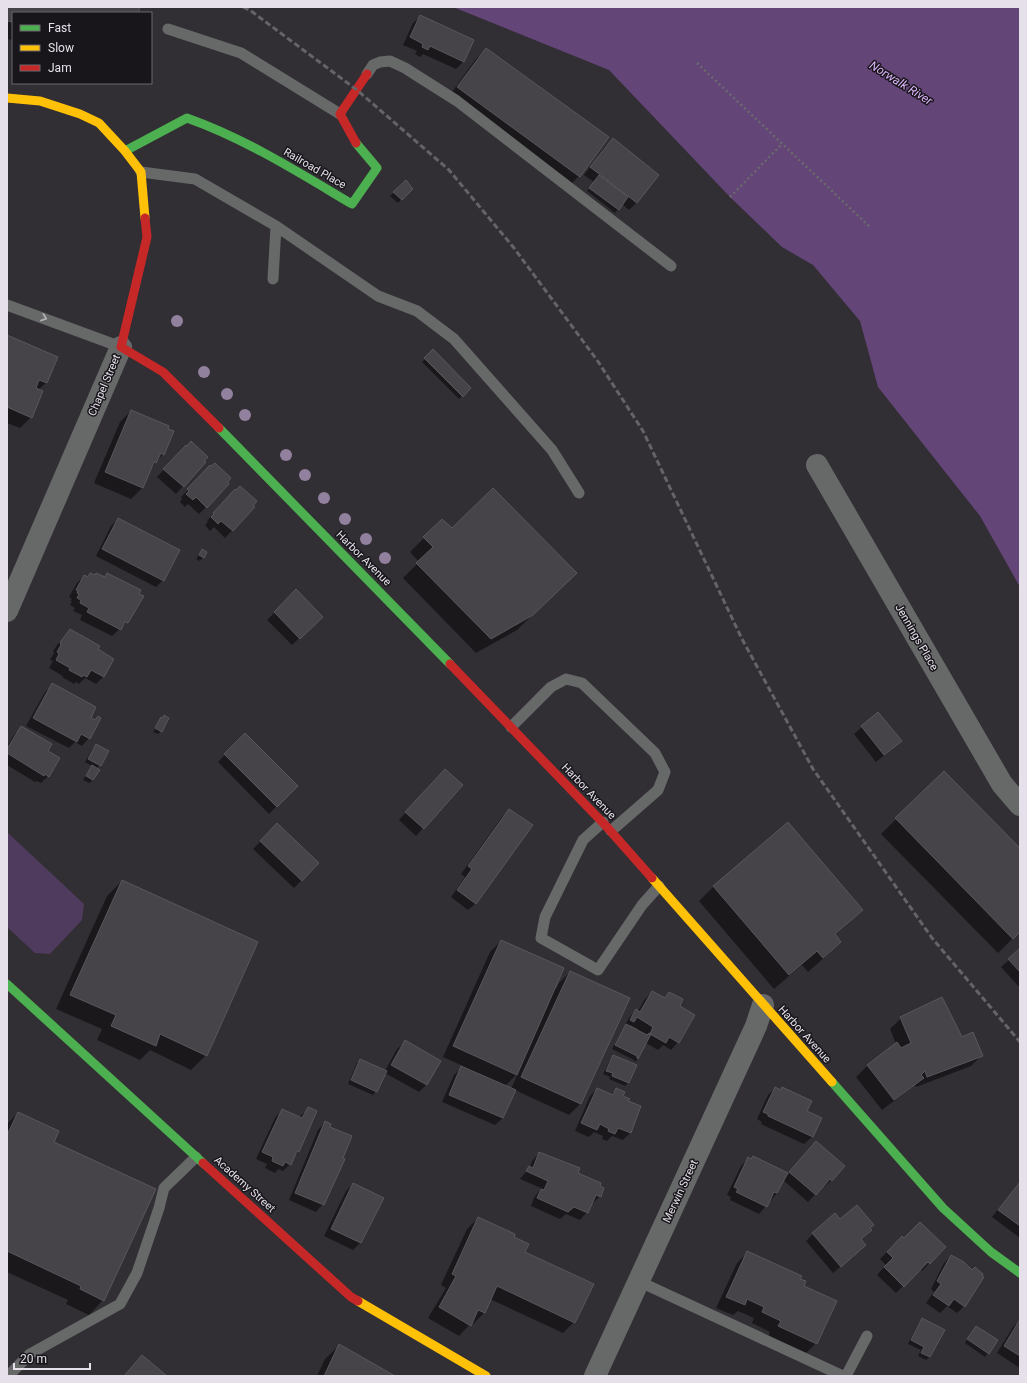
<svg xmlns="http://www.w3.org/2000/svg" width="1027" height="1383" viewBox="0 0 1027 1383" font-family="Roboto,sans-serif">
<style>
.green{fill:#4f3b5d}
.water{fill:#644578}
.shadow{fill:#0007;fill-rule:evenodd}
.building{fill:#464349;stroke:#59565c}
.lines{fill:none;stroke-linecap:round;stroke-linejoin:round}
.path{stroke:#6b6a6c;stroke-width:2.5;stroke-dasharray:2 3;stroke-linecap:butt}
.lane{stroke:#676969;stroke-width:11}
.street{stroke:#676969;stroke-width:22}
.fast{stroke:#4caf50;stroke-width:9}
.slow{stroke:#ffc107;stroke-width:9}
.jam{stroke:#c62828;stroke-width:9}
.rail{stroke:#646467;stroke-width:3;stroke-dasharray:6 3;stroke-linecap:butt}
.tree{fill:#92809f}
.oneway{stroke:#b9b6bc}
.labels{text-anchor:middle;stroke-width:3;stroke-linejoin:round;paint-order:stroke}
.street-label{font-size:11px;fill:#e5e0e9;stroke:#18151b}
.water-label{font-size:12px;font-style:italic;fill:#dbb4f7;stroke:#18151b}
</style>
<rect width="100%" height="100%" fill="#312e34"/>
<path class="green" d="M7 832 84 904 82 920 50 954 35 953 7 927Z"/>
<path class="water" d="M453 7H1020V587L980 516 878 387 860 321 813 265 782 247 730 197 609 70Z"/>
<path class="shadow" d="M7 7H139L137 13H13V40L7 39Z
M421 16 473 41 463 62 456 69 423 54 420 57 415 54 417 51 403 45 413 23Z
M486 49 608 137 579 176 568 187 447 99 475 60Z
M613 140 658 175 636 203 629 210 622 204 615 213 587 191 594 182 584 175 605 147Z
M406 182 412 189 398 203 390 196Z
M7 336 56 358 46 383 38 390 31 417 20 428 7 423Z
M433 351 470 388 459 399 422 362Z
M131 411 163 454 151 468 142 488 131 499 94 483 120 422Z
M179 453 204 463 176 494 157 477Z
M203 474 206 507 199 514 188 504 185 507 180 502 182 499 181 497Z
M227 498 253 507 225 538 214 527 210 531 205 525 208 522 207 521Z
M118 519 163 580 156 587 96 556 111 526Z
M442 520 452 530 561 587 517 630 476 653 403 578 419 562 410 552Z
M203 550V557L200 561 196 559Z
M91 574 94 576 96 574 104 578 107 574 127 622 112 636 80 620 82 615 73 611 75 608 70 605 72 601H70L72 599 69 597 77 583 84 576 87 578Z
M296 591 321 617 292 645 267 620Z
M70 630 97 650 113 659 103 677 96 684 85 678 79 684 76 682 74 684 62 677 63 676 49 668 53 661 50 660 54 653 53 651 63 637Z
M52 685 89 718V738L82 746 75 742 69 748 26 726 45 692Z
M878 713 893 748 876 762 854 734Z
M162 719 161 731 158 734 153 732Z
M21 728 46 751 48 776 41 783 37 781 35 782 7 765V746L14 735Z
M245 734 297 786 269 814 218 762Z
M96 745 100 765 96 769 93 780 89 783 83 780 92 766 85 762 93 748Z
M944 772 1020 850V931L998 953 881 834Z
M437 777 423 828 416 836 399 820Z
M509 810 476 903 468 910 451 897 465 877 461 874 502 817Z
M788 823 862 910 835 935 840 942 826 956 808 972 802 965 774 989 699 901 713 887Z
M277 825 318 863 294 888 253 849Z
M122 881 206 1055 191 1070 150 1050 140 1060 97 1040 102 1029 56 1009 107 896Z
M501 941 555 988 556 989 559 983 570 972 628 999 580 1104 569 1115 515 1090 503 1118 495 1125 442 1102 454 1075 463 1066 443 1057 490 952ZM518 1073 511 1089 505 1086Z
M1020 950V988L1001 967Z
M652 992 664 998 669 993 678 1006V1042L671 1050 663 1045 658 1050 646 1043 638 1059 634 1062V1060L612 1049 629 1018 636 1010 638 1011 645 999ZM630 1025 638 1029 637 1031 628 1026Z
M901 1018 961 1038 982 1055 971 1066 916 1087 915 1085 882 1110 856 1077 867 1066 896 1044 890 1029Z
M405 1042 439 1061 426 1085 419 1092 385 1073 376 1091 373 1095 348 1084 357 1063 361 1060 385 1071 397 1049Z
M613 1056 635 1066 628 1083 625 1086 609 1079 610 1077 603 1074 610 1060Z
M775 1088 780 1090 782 1089 806 1112 820 1118 812 1137 804 1144 761 1124 762 1122 757 1119 768 1095Z
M597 1089 611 1095 617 1089 627 1102 640 1107 630 1133 623 1140 612 1136 607 1141 602 1139 603 1136 594 1132 589 1137 575 1131 590 1096Z
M308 1108 316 1112 298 1152 294 1156 290 1164 283 1171 278 1169 275 1173 265 1168 267 1164 256 1159 275 1118 282 1110 299 1118Z
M18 1113 52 1142 103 1300 89 1315 66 1304 68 1300 7 1272V1124Z
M325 1122 329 1128 323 1204 316 1212 289 1200 318 1130Z
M809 1149 832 1180 824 1187 823 1186 808 1202 783 1180 777 1193 759 1214 730 1200 731 1197 727 1195 741 1166 748 1159 785 1178Z
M539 1153 599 1187 600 1196 593 1203H591L587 1212 580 1220 566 1214 560 1219 531 1206 534 1198 541 1188 520 1179 530 1167 532 1161Z
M1020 1182V1238L992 1217Z
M353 1184 383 1198 360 1243 353 1250 324 1236 346 1191Z
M478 1218 524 1252 574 1322 563 1333 490 1299 484 1313 473 1324 471 1323 459 1336 428 1318 446 1288 441 1285 467 1229Z
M840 1221 869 1229 860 1240 857 1253 833 1273 806 1241 813 1234Z
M902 1237 904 1239 945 1247 922 1271 920 1269 896 1293 877 1275 886 1265 880 1259Z
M748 1252 803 1286 816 1343 805 1354 768 1337 770 1332 752 1323 754 1318 738 1311 733 1315 716 1308 737 1263Z
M951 1256 964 1306 957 1313 947 1306 940 1313 926 1303 934 1292 931 1289 944 1263Z
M922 1319 943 1330 930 1357 926 1360 918 1356 921 1350 908 1344 919 1323Z
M1020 1320V1368L997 1353 1013 1327Z
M976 1327 988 1353 985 1357 965 1343Z
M340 1345 393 1376H317L325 1359Z"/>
<path class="building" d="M7 7H140L138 13H13V22L7 21Z
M420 15 474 40 464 62 430 46 428 50 422 47 423 44 410 37Z
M486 48 609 137 580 177 457 87Z
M613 138 659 175 637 203 590 167Z
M599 175 628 197 619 210 589 188Z
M406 180 413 189 402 200 393 192Z
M7 335 58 357 47 383 39 380 36 388 43 391 32 418 7 407Z
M433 349 471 388 463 397 424 358Z
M131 410 169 426 168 429 174 431 164 455 161 453 156 463 154 462 143 488 105 472Z
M191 441 208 457 204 461 206 462 184 487 163 469 186 445 187 446Z
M215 463 231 478 228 482 229 484 207 508 196 497 193 500 186 494 189 491 187 489 210 465 211 466Z
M240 486 257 501 253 506 255 507 233 531 221 521 218 524 211 517 214 514 213 513 235 489 236 490Z
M493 488 577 573 533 615 491 639 416 563 433 547 423 537 442 519 452 528Z
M118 518 180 550 164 581 102 549Z
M202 549 207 552 204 558 199 555Z
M90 573 95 575 96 573 105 577 107 573 141 590 139 594 144 596 128 623 125 622 121 630 87 612 89 608 80 603 81 600 77 598 79 594 77 593 78 591 76 590 84 575 88 577Z
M296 589 323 617 300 639 274 612Z
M70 629 100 646 98 649 114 659 104 677 91 670 87 677 83 675 82 677 69 670 70 668 56 660 59 654 57 652 61 645 60 642Z
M52 683 96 707 91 718 95 720 98 716 101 718 90 739 81 734 77 742 33 718Z
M878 712 902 741 884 755 861 726Z
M164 715 169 718 162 732 155 728 161 717 163 718Z
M21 726 52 744 48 751 60 758 49 777 45 774 44 776 7 753V749Z
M245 733 298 786 277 807 224 754Z
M96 744 109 751 101 766 88 759Z
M92 765 100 770 93 780 86 776Z
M445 769 463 785 424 829 405 812Z
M944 771 1020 848V932L1013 939 895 818Z
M509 809 533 825 476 904 457 890 472 869 468 866Z
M788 822 863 910 835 934 841 942 823 958 817 951 789 975 713 886Z
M277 823 319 863 302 881 260 841Z
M122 880 258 942 207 1056 160 1034 156 1046 111 1026 116 1015 70 995Z
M501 940 564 968 517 1075 453 1046Z
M1020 948V972L1008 959Z
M570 971 630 998 581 1104 521 1077Z
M652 991 665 998 669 992 683 999 680 1006 695 1015 679 1043 669 1037 666 1043 650 1034 653 1027 637 1017 634 1022 630 1020 636 1009 640 1012Z
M942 997 962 1037 973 1032 983 1056 927 1077 925 1071 921 1075 924 1078 894 1100 867 1065 897 1042 901 1048 911 1043 900 1017Z
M626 1024 647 1035 649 1033 651 1034 638 1059 637 1058V1056L615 1045Z
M405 1040 441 1061 427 1085 391 1065Z
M613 1055 637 1065 629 1083 612 1076 613 1073 606 1071Z
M360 1059 387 1071 377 1092 351 1080Z
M461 1066 516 1090 503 1118 449 1095Z
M775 1087 781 1090 782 1087 812 1101 807 1111 822 1118 813 1137 768 1116V1114L763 1112Z
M597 1088 613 1095 616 1088 625 1092 623 1096 630 1099 628 1101 641 1106 631 1133 618 1128 615 1134 608 1131 609 1129 600 1124 597 1130 581 1123Z
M308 1107 317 1111 299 1152 297 1151 291 1165 285 1162 283 1166 272 1161 273 1157 262 1152 282 1109 302 1118Z
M18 1112 59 1131 54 1142 156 1189 104 1301 80 1289 81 1286 7 1251V1135Z
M325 1121 331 1124 330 1127 352 1136 343 1158 345 1159 324 1205 295 1193Z
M816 1141 845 1166 832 1181 830 1179 816 1195 789 1172Z
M539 1152 580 1168 578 1173 601 1183 600 1186 604 1188 601 1197 596 1195 588 1213 574 1207 568 1212 537 1198 541 1189 544 1190 548 1181 526 1171 529 1166 533 1168Z
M753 1156 788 1173 777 1193 774 1192 767 1207 736 1192 738 1189 734 1187 748 1157 751 1159Z
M1020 1182V1226L998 1210Z
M353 1183 384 1198 361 1243 331 1229Z
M857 1205 874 1225 870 1228 872 1230 861 1239 866 1245 841 1267 812 1233 835 1213 840 1219Z
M478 1217 515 1234 514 1237 529 1244 525 1252 594 1284 575 1323 497 1286 485 1313 478 1310 471 1326 439 1307 456 1276 452 1274Z
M920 1222 946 1247 930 1264 928 1262 904 1287 884 1267 893 1258 887 1252 902 1236 904 1238Z
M747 1251 802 1276 800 1279 806 1281 804 1286 837 1301 817 1344 778 1326 781 1321 762 1312 764 1307 747 1299 745 1305 726 1297Z
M951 1255 964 1262 972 1270 975 1267 983 1274 982 1276 984 1277 965 1307 954 1299 949 1306 933 1295 941 1284 937 1281Z
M922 1318 945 1330 930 1357 921 1353 924 1347 911 1340Z
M1020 1319V1356L1004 1346Z
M976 1326 998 1340 989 1354 967 1339Z
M339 1344 395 1376H324Z
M142 1355 167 1376H124Z"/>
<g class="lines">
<path class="path" d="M697 63 870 227
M730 197 782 144"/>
<path class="lane" d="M168 29 241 53 340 114
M367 74 373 65 380 62 390 61 405 68 457 101 671 266
M141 172 195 179 276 226 273 279
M276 226 378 296 417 311 454 339 552 450 579 493
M7 305 121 347
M511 727 551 687 566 679 582 683 655 753 665 772 658 790 611 831
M603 822 583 840 545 917 541 938 598 970 642 905 659 886
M638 1281 843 1376
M8 1376 30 1354 120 1304 137 1273 159 1208 164 1188 196 1157
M846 1376 867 1336"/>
<path class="street" d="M817 465 1002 784 1020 805
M7 611 121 347
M595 1376 756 1026 763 1005"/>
<path class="fast" d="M125 151 187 118C246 139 298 172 352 204L377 168 356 143
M219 428 450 664
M7 984 203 1163
M832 1082 943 1208 991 1252 1020 1273"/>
<path class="slow" d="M7 98 40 101 80 114 99 123 125 151 141 172 145 218
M652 878 832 1082
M358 1301 486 1376"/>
<path class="jam" d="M356 143 340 114 367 74
M145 218 147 237 121 347 163 372 219 428
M450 664 606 826 652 878
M203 1163 351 1297 358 1301"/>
<path class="rail" d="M243 7 251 11 357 90 449 170 514 248 597 360 643 431 742 639 813 769 932 938 1020 1042"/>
</g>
<g class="tree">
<circle cx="177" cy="321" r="6"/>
<circle cx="204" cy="372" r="6"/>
<circle cx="227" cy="394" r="6"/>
<circle cx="245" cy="415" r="6"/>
<circle cx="286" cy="455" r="6"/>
<circle cx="305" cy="475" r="6"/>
<circle cx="324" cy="498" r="6"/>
<circle cx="345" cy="519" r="6"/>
<circle cx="366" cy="539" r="6"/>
<circle cx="385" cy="558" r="6"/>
</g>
<defs><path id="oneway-chevron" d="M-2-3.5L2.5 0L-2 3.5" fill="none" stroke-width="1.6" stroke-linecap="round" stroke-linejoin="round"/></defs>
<use class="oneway" href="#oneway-chevron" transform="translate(44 318) rotate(20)"/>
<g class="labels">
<g class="street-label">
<text transform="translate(315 168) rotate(30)" y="4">Railroad Place</text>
<text transform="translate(104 385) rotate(-67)" y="4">Chapel Street</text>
<text transform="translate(364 558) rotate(45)" y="4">Harbor Avenue</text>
<text transform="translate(917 637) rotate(60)" y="4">Jennings Place</text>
<text transform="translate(589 791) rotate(46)" y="4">Harbor Avenue</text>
<text transform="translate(805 1034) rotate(48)" y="4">Harbor Avenue</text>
<text transform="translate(245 1184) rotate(42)" y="4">Academy Street</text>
<text transform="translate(680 1191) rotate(-65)" y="4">Merwin Street</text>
</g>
<g class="water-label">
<text transform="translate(901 83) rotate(32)" y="4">Norwalk River</text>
</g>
</g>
<rect width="1027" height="1383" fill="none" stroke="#e5e0e9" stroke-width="16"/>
<rect x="12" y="12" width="140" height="72" fill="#18151b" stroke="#6a666d"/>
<rect x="20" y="25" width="20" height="6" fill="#4caf50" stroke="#6a666d"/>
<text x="48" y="32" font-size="12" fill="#e5e0e9">Fast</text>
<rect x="20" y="45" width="20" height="6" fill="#ffc107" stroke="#6a666d"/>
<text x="48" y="52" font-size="12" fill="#e5e0e9">Slow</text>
<rect x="20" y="65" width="20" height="6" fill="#c62828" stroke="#6a666d"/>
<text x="48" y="72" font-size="12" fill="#e5e0e9">Jam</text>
<path d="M14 1363v6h76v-6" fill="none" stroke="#e5e0e9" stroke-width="2"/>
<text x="20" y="1363" font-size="12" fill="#e5e0e9" stroke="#18151b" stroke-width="3" paint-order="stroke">20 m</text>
</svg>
